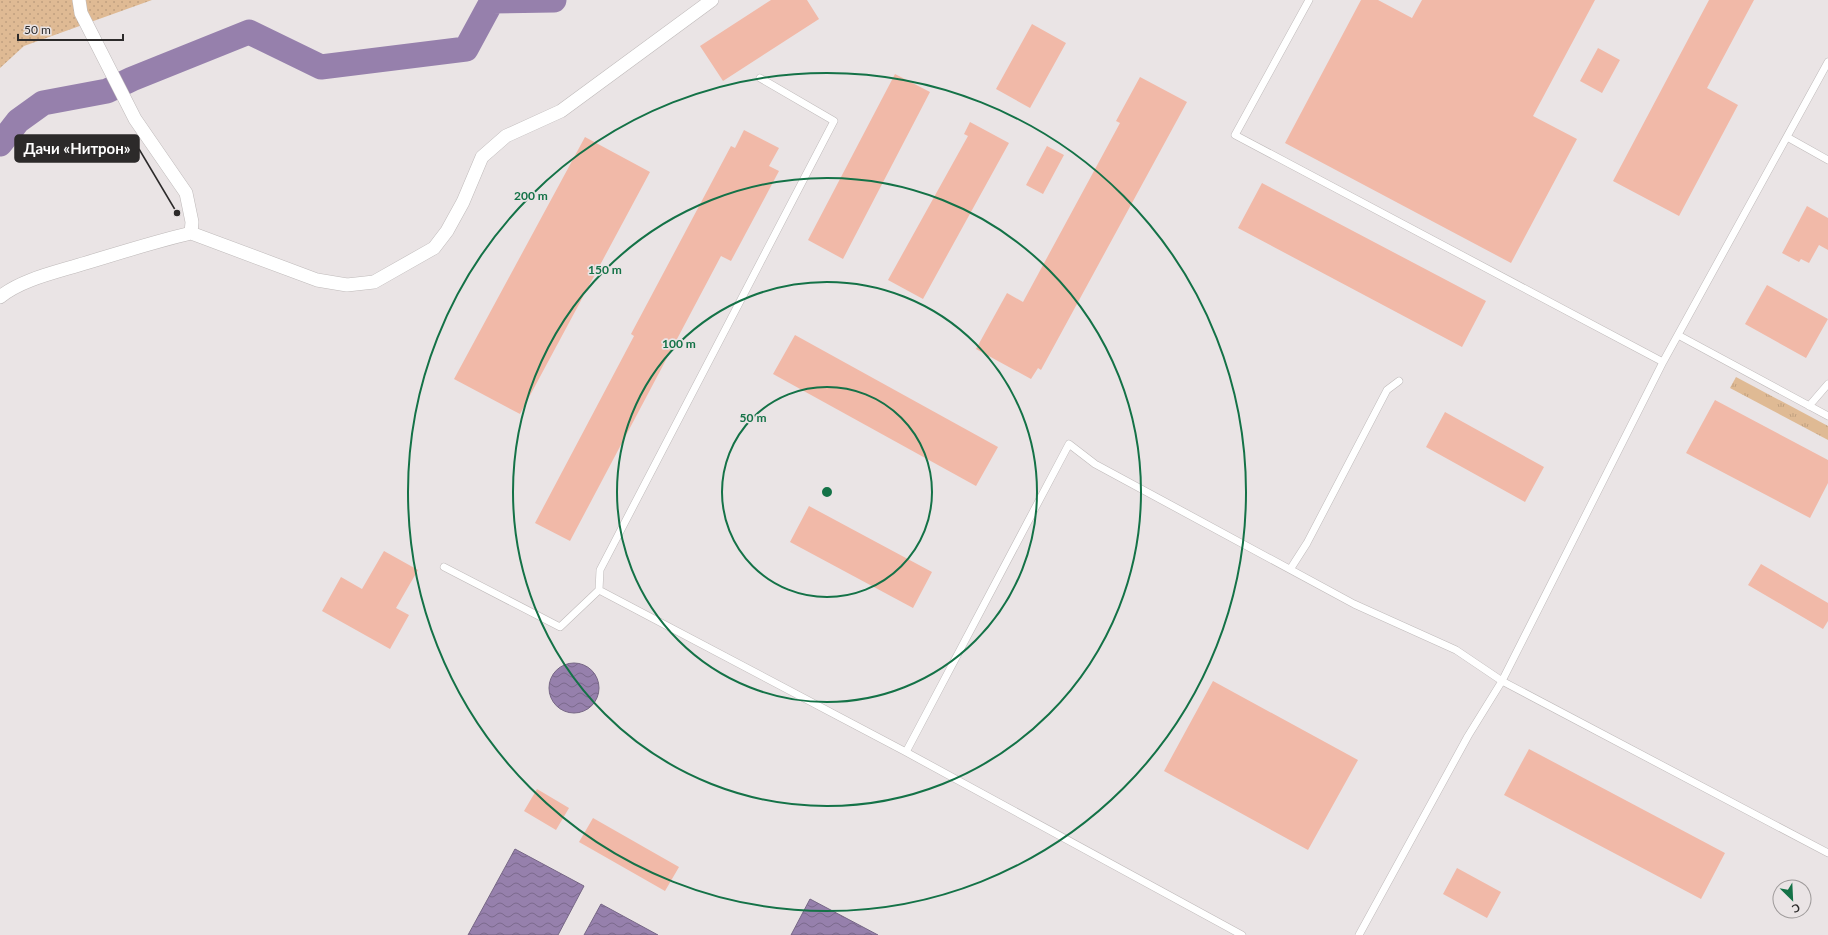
<svg xmlns="http://www.w3.org/2000/svg" width="1828" height="935" viewBox="0 0 1828 935" font-family="Lato,sans-serif">
<style>
.grass{fill:url(#grass-tufts)}
.garden{fill:url(#garden-dots)}
.water{fill:url(#water-waves);stroke:#766685}
.lines{fill:none;stroke-linecap:round;stroke-linejoin:round}
.river{stroke:#9680ac;stroke-width:25}
.building{fill:#f1b9a8}
.service-casing{stroke:#bfbaba;stroke-width:8}
.minor-casing{stroke:#bfbaba;stroke-width:14}
.service{stroke:#fff;stroke-width:7}
.minor{stroke:#fff;stroke-width:13}
.ring{fill:none;stroke:#147247;stroke-width:2}
.centre{fill:#147247;stroke:#eae4e5;stroke-width:2}
.ring-label{font-size:12px;text-anchor:middle;font-weight:bold;fill:#147247;stroke:#eae4e5;stroke-width:3.5;stroke-linejoin:round;paint-order:stroke}
.leader{fill:none;stroke:#2c2a2a;stroke-width:1.5}
.callout-dot{fill:#2c2a2a;stroke:#eae4e5;stroke-width:1.5}
.callout{fill:#2c2a2a;stroke:#2c2a2a;stroke-width:1.5}
.callout-label{font-size:15px;text-anchor:middle;font-weight:bold;fill:#fff}
</style>
<defs>
<pattern id="grass-tufts" width="24" height="20" patternUnits="userSpaceOnUse"><rect width="24" height="20" fill="#dfba94"/><path d="M3 7l-1-3M5 7V3M7 7l1-3M15 17l-1-3M17 17v-4M19 17l1-3" fill="none" stroke="#c0a080"/></pattern>
<pattern id="garden-dots" width="8" height="8" patternUnits="userSpaceOnUse"><rect width="8" height="8" fill="#dfba94"/><path d="M2 2h.1M6 6h.1" fill="none" stroke="#c0a080" stroke-width="1.8" stroke-linecap="round"/></pattern>
<pattern id="water-waves" width="16" height="10" patternUnits="userSpaceOnUse"><rect width="16" height="10" fill="#9680ac"/><path d="M0 5q4-4 8 0t8 0" fill="none" stroke="#7b698c"/></pattern>
</defs>
<rect width="100%" height="100%" fill="#eae4e5"/>
<path class="grass" d="M1736 377 1828 426V440L1730 388Z"/>
<path class="garden" d="M0 0H152L24 46 0 68Z"/>
<path class="water" d="M549 688a25 25 0 1 1 50 0a25 25 0 1 1-50 0Z
M515 849 584 886 558 935H468Z
M810 899 878 935H791Z
M601 904 658 935H584Z"/>
<g class="lines">
<path class="river" d="M0 144 18 121 43 103 107 91 132 79 249 32 321 67 466 49 492 1 554 0"/>
</g>
<path class="building" d="M771 0H807L819 19 723 81 700 46Z
M1361 0H1378L1412 18 1422 0H1595L1533 116 1577 139 1511 263 1285 143Z
M1709 0H1754L1707 88 1738 105 1679 216 1613 181Z
M1032 24 1066 43 1030 108 996 89Z
M1598 48 1620 60 1602 93 1580 81Z
M895 74 930 92 843 259 808 240Z
M1140 77 1187 102 1041 370 1038 368 1031 379 976 349 1007 293 1023 302 1120 123 1116 121Z
M970 122 1009 143 923 299 888 280 968 136 964 134Z
M744 130 779 148 769 166 779 171 731 261 721 256 570 541 535 523 634 336 631 334 731 146 735 148Z
M585 137 650 172 520 414 454 379Z
M1047 146 1064 155 1043 194 1026 185Z
M1262 183 1486 301 1462 347 1238 228Z
M1807 206 1828 218V250L1819 245 1809 263 1801 259 1799 262 1782 253Z
M1767 285 1828 319 1806 358 1745 324Z
M795 335 998 447 976 486 773 374Z
M1715 400 1828 460V483L1810 518 1686 453Z
M1445 412 1544 467 1525 502 1426 447Z
M809 506 932 572 913 608 790 542Z
M384 551 418 570 396 608 409 615 390 649 322 611 341 577 362 589Z
M1761 564 1828 603V621L1823 629 1748 585Z
M1213 681 1358 760 1308 850 1164 771Z
M1529 749 1725 853 1701 899 1504 795Z
M537 789 569 808 556 830 524 811Z
M593 818 679 867 665 891 579 842Z
M1457 868 1501 892 1487 918 1443 894Z"/>
<g class="lines">
<g class="service-casing">
<path id="service" d="M1309 0 1235 135 1663 362
M1828 62 1663 362 1502 681 1828 853
M1787 137 1828 160
M1678 335 1828 416
M1809 406 1828 384
M444 567 560 627 599 590 906 752
M1291 568 1307 543 1387 390 1399 381
M599 590 600 570 834 121 760 78
M1242 935 906 752 1069 444 1095 464 1354 604 1456 650 1502 681 1468 736 1359 935"/>
</g>
<g class="minor-casing">
<path id="minor" d="M191 233 317 280 347 285 374 282 434 248 447 231 463 202 482 157 506 136 561 111 712 0
M0 297C21 280 53 273 79 265 116 254 153 242 191 233L192 222 186 193 135 119 81 13 79 0"/>
</g>
<use href="#service" class="service"/>
<use href="#minor" class="minor"/>
</g>
<g class="ring">
<circle cx="827" cy="492" r="105"/>
<circle cx="827" cy="492" r="210"/>
<circle cx="827" cy="492" r="314"/>
<circle cx="827" cy="492" r="419"/>
</g>
<circle cx="827" cy="492" r="6" class="centre"/>
<g class="ring-label">
<text x="531" y="200">200 m</text>
<text x="605" y="274">150 m</text>
<text x="679" y="348">100 m</text>
<text x="753" y="422">50 m</text>
</g>
<path class="leader" d="M177 213L139 149"/>
<circle class="callout-dot" cx="177" cy="213" r="4"/>
<rect class="callout" x="15" y="135" width="124" height="27" rx="4"/>
<g class="callout-label">
<text x="77" y="154">Дачи «Нитрон»</text>
</g>
<g transform="translate(1792 899) rotate(156)"><circle r="19" fill="#eae4e5" stroke="#9e9a9a"/>
<path d="M0-3L7 15L0 10L-7 15Z" fill="#147247"/>
<text y="-6" font-size="11" font-weight="bold" text-anchor="middle" fill="#2c2a2a">С</text>
</g>
<path d="M18 34v6h105v-6" fill="none" stroke="#2c2a2a" stroke-width="2"/>
<text x="24" y="34" font-size="12" fill="#2c2a2a" stroke="#eae4e5" stroke-width="3" paint-order="stroke">50 m</text>
</svg>
